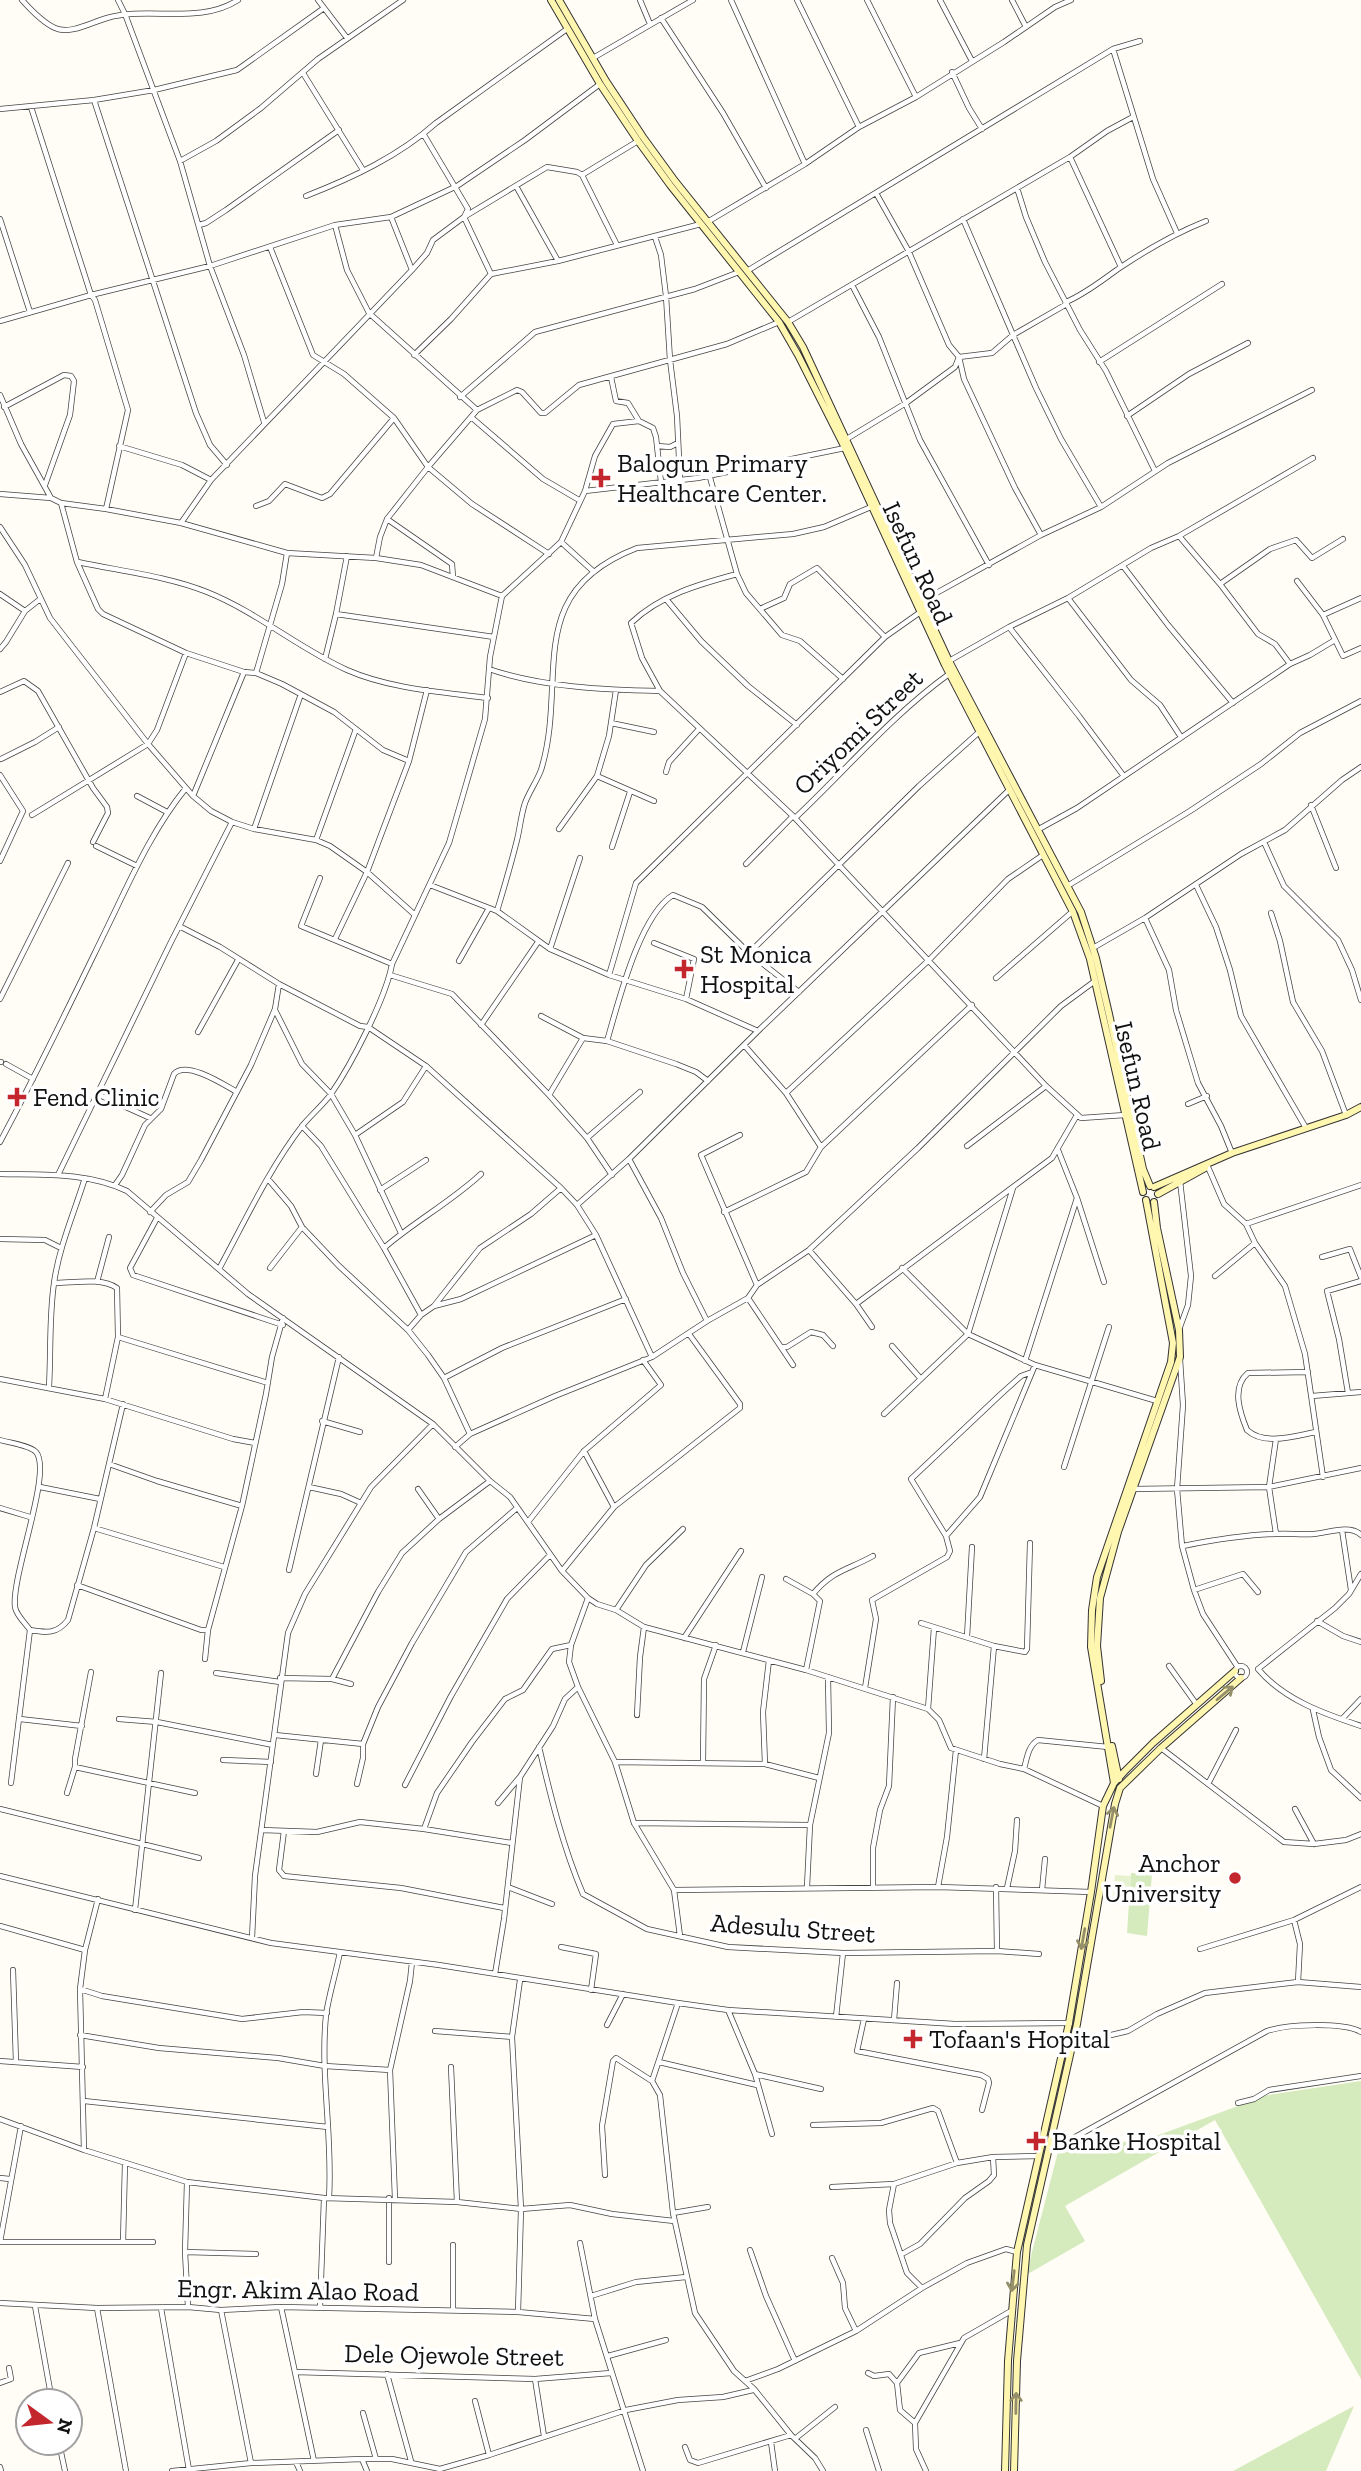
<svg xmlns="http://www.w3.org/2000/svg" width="1361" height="2471" viewBox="0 0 1361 2471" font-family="'Zilla Slab',serif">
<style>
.green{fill:#d5ebbd}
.pitch{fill:#e6f2cf}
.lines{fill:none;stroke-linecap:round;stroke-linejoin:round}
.street-casing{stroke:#444;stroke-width:6}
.secondary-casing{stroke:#333;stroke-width:8}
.street{stroke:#fff;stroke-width:4.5}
.secondary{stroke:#fff6b0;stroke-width:6}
.oneway{stroke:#948f68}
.poi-dot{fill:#c4262e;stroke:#fff;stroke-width:2.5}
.labels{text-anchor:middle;stroke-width:7;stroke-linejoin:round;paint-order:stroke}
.poi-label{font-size:26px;fill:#111;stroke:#fff;text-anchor:start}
.street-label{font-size:26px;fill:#111;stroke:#fff}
</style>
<rect width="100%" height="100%" fill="#fffdf5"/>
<path class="green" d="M1131 1873 1152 1874 1147 1936 1127 1933Z
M1361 2081V2379L1215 2120 1065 2206 1085 2241 1026 2275 1059 2148 1108 2145 1156 2136 1268 2095Z
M1354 2406 1326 2471H1233Z"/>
<path class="pitch" d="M1115 1875 1131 1876 1128 1902 1113 1900Z"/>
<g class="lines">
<g class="street-casing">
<path id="street" d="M22 0C30 9 44 23 55 28 70 35 92 22 107 18 150 6 199 25 238 0
M118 0 125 14 180 161 210 266 244 355 264 422
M318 0 347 38
M640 0 650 24
M731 0 805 164
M797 0 859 127
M867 0 916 97
M940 0 972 61
M1012 0 1026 27
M661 18 723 113 766 188
M1113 49 1153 179 1177 233
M593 58 693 0
M952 72 969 108 982 129
M303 73 363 170
M94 100 196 413 210 445 227 465
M31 107 91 295 95 300 128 410 106 509
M0 109 94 100 154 90 237 70 324 8
M424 135 468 209 464 217 491 274
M1070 157 1121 267
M180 161 216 141 261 108 318 59 403 0
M582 175 638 141
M516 186 558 261
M1017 188 1026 217 1045 262 1080 330 1106 371 1155 471
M876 193 908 250 949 345 959 357 964 379 1015 488 1041 535
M306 196C352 178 399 156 436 123L567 29
M391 217 412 270
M0 219 30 312
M963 219 1036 388 1061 439 1101 507
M709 221 805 164 859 127 916 97 1004 42 1055 7 1071 0
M199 225 206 223 226 210 339 130
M335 225 347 270 369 313 477 410
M655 237 661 255 666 296 670 360 677 416 680 480
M270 247 313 355 344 374 394 418 428 467 387 519 380 537 376 558 421 565 502 596
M747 271 1113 49 1140 41
M852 285 879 337 920 440 989 565
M0 321 91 295 210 266 335 225 391 217 457 186 525 140 600 84
M788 322 1070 157 1107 131 1133 117
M414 355 451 319 491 274 558 261 701 224
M1099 362 1222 284
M611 377 616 401 628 403 639 421
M0 395 21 444 51 498
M460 397 535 332 695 289 739 272
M4 407 64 375 71 376 74 381 70 415 45 485
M1127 416 1189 374 1248 343
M471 417 543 479 579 500
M845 440 906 403 955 367 959 357 992 353 1013 335 1065 305 1066 302C1087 293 1102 280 1121 267 1148 249 1176 233 1206 221
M119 446 182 465 211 480
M657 446 670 447 678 443
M709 474 737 574 746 593 782 635 800 641 843 679
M585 491 698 478 845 448
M0 494 51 498 61 503 106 509 181 523 287 553
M61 503 77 562 98 609 103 614 186 653 244 672 256 673 282 684 334 712 383 750 409 761
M256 506 269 501 285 484 322 498 330 494 394 418
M387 519 452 564 453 577
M181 523 211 480 412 270 427 253 433 240 464 217 547 167 577 172 582 175 617 245
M0 527 25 565 50 618 148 744 193 796 211 811 232 822 254 829 316 840 330 846 367 872 415 915
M1179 536 1220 584 1258 634 1275 644 1290 664
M561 542 594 572
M549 554 472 504 428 467 477 410 517 390 522 392 541 413H545L579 385 727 344 779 322
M78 562C120 571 167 576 207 592 257 612 298 648 347 670 390 689 442 692 488 698
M1123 566 1168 625 1233 703
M737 574C700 584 660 595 631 623L642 658 660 691 793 816 1046 1086 1081 1118 1125 1115
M1297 581 1323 615
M1220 584 1270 549 1296 540 1312 558 1343 539
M0 594 25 611
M1068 598 1131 680 1160 705 1181 737
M1361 598 1323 615 1343 656 1361 648
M666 599 701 641 748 686 797 725
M922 601 1041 535 1101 507 1168 463 1312 390
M760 609 784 598 790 584 817 568 885 637
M336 614 494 637
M1009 627 1079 716 1123 775
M0 649 6 642 25 611 39 600
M325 659 336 614 347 556
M949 661 1009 627 1068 598 1151 548 1179 536 1313 458
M489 669C540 687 606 690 660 691
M256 673 282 584 287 553 376 558
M0 692 24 681 38 691 93 788 107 807 108 813 93 842
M611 723 654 732
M1 759 35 742 59 727
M666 772 669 762 699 729
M0 775 23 811 0 861
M597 776 654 801
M137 796 167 812
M193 796 244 672
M1311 805 1336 868
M32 815 148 744 157 730 186 653
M795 818C846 770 892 715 949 674
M254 829 301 694
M559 829 597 776 609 736 616 690
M1039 829 1077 808 1290 664 1310 655 1335 640
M316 840 356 729
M1264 842 1284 886 1338 940 1352 970 1361 1000
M96 846 137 866
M612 847 630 792
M746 864 793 816
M320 878 301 926 392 964
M430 885 497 911 550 949 609 975 686 999 758 1031
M1069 885 1190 811 1261 764 1300 733 1361 701
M1196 885 1216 927 1230 970 1241 1016 1306 1128
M497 911C504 888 511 864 517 840 520 828 521 815 525 803 529 792 537 781 541 770 569 680 520 593 637 548L793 534 824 527 871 507
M1271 913 1280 941 1293 1002 1322 1051 1346 1115
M1145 918 1169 970 1176 1010 1198 1083 1221 1126 1232 1153
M179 926 220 947 279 984 360 1026 368 1027 426 1066 561 1188 577 1205 596 1235 652 1357
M335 939 367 872 409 761 427 690
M654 943 694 959 686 999
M1093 948 1145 918 1241 854 1285 830 1342 780 1361 767
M550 949 580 858
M749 953 919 786 978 733
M459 961 489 908
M390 975 452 994 549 1095 587 1138 612 1175
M609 975 636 883 885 637 919 613
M996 978 1072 912
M0 999 68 863
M275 1010 302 1064 331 1094 355 1135 401 1233
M541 1016 583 1038 607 1041 676 1064 696 1072 708 1081
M481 1025 538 942
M198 1032 238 960
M607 1041C618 1004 639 916 673 895L702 907 749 953 799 992
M744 1045 786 1093 821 1147
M0 1062H1
M6 1064 33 1079
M786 1093 929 960 1008 879 1043 855
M97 1094 150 1118
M549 1095 583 1038
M1188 1104 1207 1096
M302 1126 321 1146 384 1248 421 1315
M355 1135 403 1102 426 1066
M740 1135 701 1155 757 1285
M587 1138 640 1092
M0 1142C37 1073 71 1002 105 932 129 883 151 831 186 788
M967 1146 1046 1086
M1058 1150 1077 1198 1104 1282
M629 1159 661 1218 683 1273 707 1321
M1208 1167 1224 1204 1246 1224 1255 1243 1285 1286 1305 1354 1323 1477
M0 1174C42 1175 88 1172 127 1191L248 1294 433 1424 490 1481 510 1497 562 1571 588 1598 597 1604 616 1610 644 1627 806 1670 928 1709 939 1720 951 1748 1000 1764 1024 1769 1103 1806
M58 1175 170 944 232 822
M268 1179 291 1206 302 1227 339 1266 408 1330 428 1355 444 1378 470 1434
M1180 1181 1191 1276 1188 1305 1180 1327
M115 1185 122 1175 145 1125 161 1109 174 1074C186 1060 223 1084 237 1092
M380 1190 426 1160
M577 1205 629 1159 758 1031 1009 790
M150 1212 166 1195 188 1182 201 1160 251 1065 275 1009 279 984
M724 1212 806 1172 821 1147 972 1005
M157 1218 130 1268 133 1275 283 1325
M1246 1224 1361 1185
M0 1239 45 1240 61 1248
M384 1248C415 1221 451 1202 481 1174
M809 1250 856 1304 872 1327
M1322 1257 1350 1249 1361 1277
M270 1268 302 1227
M902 1268 968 1334 1035 1365 1157 1401
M219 1269C245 1221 269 1169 302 1126 311 1115 323 1105 331 1094 351 1065 386 998 392 964L449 843 463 795 485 719 490 657 502 596 561 542 585 491 595 456 613 424 639 421 653 428 656 437 661 482
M1215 1276 1255 1243
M97 1282 109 1237
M54 1283C73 1283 101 1277 117 1288L118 1337 105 1399
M748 1298 793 1365
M856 1304 1052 1158 1077 1115
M434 1306 461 1299 596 1235
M408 1330 421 1315 434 1306 480 1248 531 1214 561 1188
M118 1337 268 1383
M892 1346 921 1379
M783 1347H787L811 1332 823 1335 833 1346
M1180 1359 1183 1405 1177 1489 1182 1546 1194 1590 1203 1614 1237 1666
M1025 1361 1077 1198
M1308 1372 1248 1373C1231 1387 1240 1413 1247 1430 1264 1446 1295 1436 1316 1432
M444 1378 502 1348 626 1299
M0 1379 105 1399 233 1439 255 1443
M49 1387C51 1353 49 1317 54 1283 59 1247 74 1213 85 1178
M1348 1393 1339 1339 1327 1291 1361 1281
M1312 1396 1361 1392
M884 1414 968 1334 1013 1188
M322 1421 360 1432
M1276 1439 1269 1487 1276 1534
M0 1440C10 1443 29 1445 36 1452 53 1471 11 1576 15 1607 16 1615 26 1624 30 1630L11 1783
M455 1447 470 1434 555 1396 652 1357 707 1321 748 1298 757 1285 809 1250 918 1148 1061 1006 1095 981
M584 1451 614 1507
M109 1464 157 1481 242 1506
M1064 1467 1109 1327
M40 1487 100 1499
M309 1487 341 1494 361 1503
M418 1489 439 1519
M1133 1489 1269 1487 1361 1468
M0 1508 30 1517
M528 1522 584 1451 661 1385 643 1360
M94 1528 224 1567
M1342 1530 1351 1590
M946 1536 911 1479 1001 1394 1021 1376 1032 1372
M1183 1546C1213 1540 1244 1535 1275 1534 1288 1533 1301 1535 1314 1534 1327 1533 1350 1524 1361 1535
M289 1570 339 1357
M562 1571 614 1507 740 1408V1404L689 1334
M1361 1574 1349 1594 1335 1608 1258 1669C1284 1700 1325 1714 1361 1726
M786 1579 813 1594 820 1601 806 1670
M77 1585 201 1630H208L242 1506 266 1394 272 1357 283 1318
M1194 1590 1243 1574 1258 1592
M813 1594C833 1570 848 1570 873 1556
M588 1598 571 1645 569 1662 578 1687 615 1762 634 1823 674 1890 680 1936
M616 1610 646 1565 683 1529
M1317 1621 1343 1636 1361 1642
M921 1623 994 1646 1025 1652 1027 1649 1030 1543
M30 1630C47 1633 57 1634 68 1620L94 1528 123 1404
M967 1637 972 1547
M684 1638 741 1551
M743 1652 762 1577
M205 1659 208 1630
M1235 1672a6 6 0 1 1 12 0a6 6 0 1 1-12 0Z
M1169 1666 1197 1705
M91 1672 75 1759V1767L195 1793
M216 1673 280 1682
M280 1678 332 1679 351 1684
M332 1679 378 1592 402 1553 439 1519 490 1481
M865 1688 876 1619 872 1600 947 1557 950 1551 946 1536 980 1497 1035 1365
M928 1709 934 1628
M1313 1710 1319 1737 1331 1770 1361 1798
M637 1715 640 1657 644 1627
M20 1719 82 1726
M119 1719 157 1722 273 1745
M1342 1719 1361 1699
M275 1735 363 1744V1758L357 1784
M363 1744 378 1707 412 1643 466 1552 517 1508
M539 1747C551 1798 563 1847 583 1894L647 1929 728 1947 843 1953 997 1951 1039 1954
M1161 1748 1284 1842 1314 1844 1346 1840 1361 1834
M984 1759 994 1646
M223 1760 271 1762
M615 1762 765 1764 819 1778
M703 1762 704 1679 716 1645
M765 1764 763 1712 769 1660
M1024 1769C1027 1758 1028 1746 1038 1740L1108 1747
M316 1774 321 1740
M1208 1784 1236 1730
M405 1785 451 1696 507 1599 550 1555
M67 1793 75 1767
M498 1803 519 1778
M0 1809 199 1858
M1295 1809 1314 1844
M634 1823 810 1825
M424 1829 437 1793 472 1742 505 1699 523 1690 552 1649 571 1645
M262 1830 317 1832 360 1822 424 1829 512 1843
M284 1831 279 1870 284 1876 401 1888 504 1908
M0 1876 271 1943 439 1965 678 2003 728 2010 955 2024 1070 2023
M508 1887 552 1904
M807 1887 810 1825 829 1733 828 1677
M873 1887V1848L880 1810 889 1786 893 1697
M938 1887 947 1837 956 1750
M996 1887 997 1951
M1007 1888 1015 1851 1017 1820
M674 1890 938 1887 1091 1892
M1042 1890 1045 1859
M135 1910 161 1673
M1294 1920 1300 1944 1298 1982
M0 1926 85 1950
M252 1938 255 1876 288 1633 305 1594 371 1487 433 1424
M561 1947 596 1954 591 1990
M1200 1949 1294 1920 1361 1887
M13 1970 16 2062
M495 1974 504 1919 520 1777 553 1726 565 1699 578 1687
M80 1989 102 1996 242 2019 303 2012 327 2013
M728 2010 755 2074 772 2134
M836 2017 843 1953
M864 2019 857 2051 981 2075 988 2079 989 2083 982 2110
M894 2020 897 1983
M607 2025 623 1994
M435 2031 512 2037
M80 2035 159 2048 278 2058 325 2066 390 2070
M1073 2044 1128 2031 1157 2014 1205 1993 1298 1982 1361 1987
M0 2061 83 2067
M659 2062 757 2085
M451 2067 457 2202
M755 2074 821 2089
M652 2081 678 2003
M84 2101 328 2127
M1238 2103 1254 2099 1269 2090 1361 2076
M0 2119 84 2150 187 2182 324 2198 457 2202 521 2209 570 2205 612 2214 674 2221
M813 2125 881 2123 933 2108 938 2111 957 2163
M1051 2142 1068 2141 1267 2031C1287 2024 1343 2022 1361 2032
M84 2150 80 1989 85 1950 98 1899
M605 2175 602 2126 613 2061 616 2058 652 2081 660 2095 673 2213 695 2313 734 2371 754 2389 791 2435 815 2458 823 2471
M0 2178 10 2179
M187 2182 185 2252 188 2307
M894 2184 889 2210 890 2223 907 2273 922 2288
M832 2187 894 2184 957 2163 993 2157 1039 2156
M329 2198C333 2137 320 2076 326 2015 329 1994 336 1973 340 1952
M395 2199 390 2070 410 1981 412 1962
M673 2213 708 2207
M0 2242H153
M0 2242 21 2126
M123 2242 125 2163
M580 2243 595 2319 643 2471
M750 2250 766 2296 795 2361
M185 2252 256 2254
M902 2254 920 2244 965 2198 989 2181 994 2175 993 2157
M832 2258 843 2283 845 2308 856 2331
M389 2262V2198
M591 2296 636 2282 686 2277
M0 2303 97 2308 188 2307 221 2310 281 2307 518 2312 595 2319
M35 2306 52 2401
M281 2307 314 2461
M320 2307 324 2198
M97 2308 126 2471
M161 2308 189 2470
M221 2310 251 2463
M453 2310V2245
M518 2312 521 2209 512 2037 520 1980
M608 2356 666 2340
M295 2372 535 2379 611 2373
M868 2373 874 2376 889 2374 897 2383
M387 2374 411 2461
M535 2379 544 2436
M745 2381 778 2369 856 2331 922 2288 967 2263 1006 2249 1017 2252
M0 2383 11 2379 9 2368
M475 2401 489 2455
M363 2413 376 2459
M915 2423 900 2410 897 2383 919 2353 960 2343
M866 2430 879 2471
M796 2438 835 2407
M771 2442 775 2471
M59 2443 65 2471
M685 2447 690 2460 698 2463 791 2435
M362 2459 367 2471
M296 2462 300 2471
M0 2467 1 2471
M172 2471 251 2463 362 2459H392L440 2469 489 2455 626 2410 678 2400 723 2397 753 2390
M926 2471 916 2449 915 2423 964 2338 1011 2311"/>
</g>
<g class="secondary-casing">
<path id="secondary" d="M551 0 600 84 638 141 670 185 779 322 798 355 845 448 945 665 1073 912 1090 959 1143 1192
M559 0 606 81 643 137 675 181 788 322 803 347 949 661 1081 912 1096 958 1109 1014 1143 1169 1150 1186
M1154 1187 1232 1153 1346 1115 1361 1107
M1158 1194 1205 1168
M1101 1681 1097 1646 1100 1598 1118 1532 1180 1357 1179 1330 1157 1228 1154 1202
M1112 1746 1119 1779
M1114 1783 1091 1647 1092 1610 1097 1577 1171 1362 1173 1343 1146 1200
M1005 2471 1008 2361 1017 2252 1069 2023 1091 1892 1103 1806 1114 1783 1125 1771 1153 1743 1235 1671
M1014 2471 1017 2361 1027 2245 1077 2024 1115 1804 1120 1788 1161 1748 1241 1678"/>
</g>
<use href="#street" class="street"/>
<use href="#secondary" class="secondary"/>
</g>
<defs><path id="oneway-shaft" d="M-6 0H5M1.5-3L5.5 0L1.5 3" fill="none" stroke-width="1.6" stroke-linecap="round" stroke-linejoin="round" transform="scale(1.75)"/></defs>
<g class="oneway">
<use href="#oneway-shaft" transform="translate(1225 1693) rotate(-40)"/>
<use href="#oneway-shaft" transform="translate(1112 1817) rotate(-79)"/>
<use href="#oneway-shaft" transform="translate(1083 1939) rotate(100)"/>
<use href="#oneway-shaft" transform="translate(1013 2281) rotate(97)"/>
<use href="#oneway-shaft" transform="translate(1016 2403) rotate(-89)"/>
</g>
<g class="poi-dot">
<path d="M597.5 467.5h7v7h7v7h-7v7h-7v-7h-7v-7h7z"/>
<path d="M680.5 958.5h7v7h7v7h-7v7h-7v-7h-7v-7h7z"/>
<path d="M13.5 1086.5h7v7h7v7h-7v7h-7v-7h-7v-7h7z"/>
<circle cx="1235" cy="1878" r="7"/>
<path d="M909.5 2028.5h7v7h7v7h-7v7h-7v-7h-7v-7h7z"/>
<path d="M1032.5 2130.5h7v7h7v7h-7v7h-7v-7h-7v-7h7z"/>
</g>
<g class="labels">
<g class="poi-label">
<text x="617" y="472">Balogun Primary<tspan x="617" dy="30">Healthcare Center.</tspan></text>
<text x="700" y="963">St Monica<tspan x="700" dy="30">Hospital</tspan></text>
<text x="33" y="1106">Fend Clinic</text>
<text x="1221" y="1872" text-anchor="end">Anchor<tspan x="1221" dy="30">University</tspan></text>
<text x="929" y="2048">Tofaan's Hopital</text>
<text x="1052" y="2150">Banke Hospital</text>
</g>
<g class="street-label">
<text transform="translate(918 563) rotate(65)" y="9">Isefun Road</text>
<text transform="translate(858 732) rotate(-44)" y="9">Oriyomi Street</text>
<text transform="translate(1138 1086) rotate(77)" y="9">Isefun Road</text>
<text transform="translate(793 1928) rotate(4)" y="9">Adesulu Street</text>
<text transform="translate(298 2290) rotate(1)" y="9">Engr. Akim Alao Road</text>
<text transform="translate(454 2355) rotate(1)" y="9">Dele Ojewole Street</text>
</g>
</g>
<g transform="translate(49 2422) rotate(105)"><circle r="33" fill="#ffffff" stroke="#a0a0a0" stroke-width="2"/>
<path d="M0-5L12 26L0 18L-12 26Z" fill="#c4262e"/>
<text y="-10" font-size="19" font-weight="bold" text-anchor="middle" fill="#111111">N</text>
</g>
</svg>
